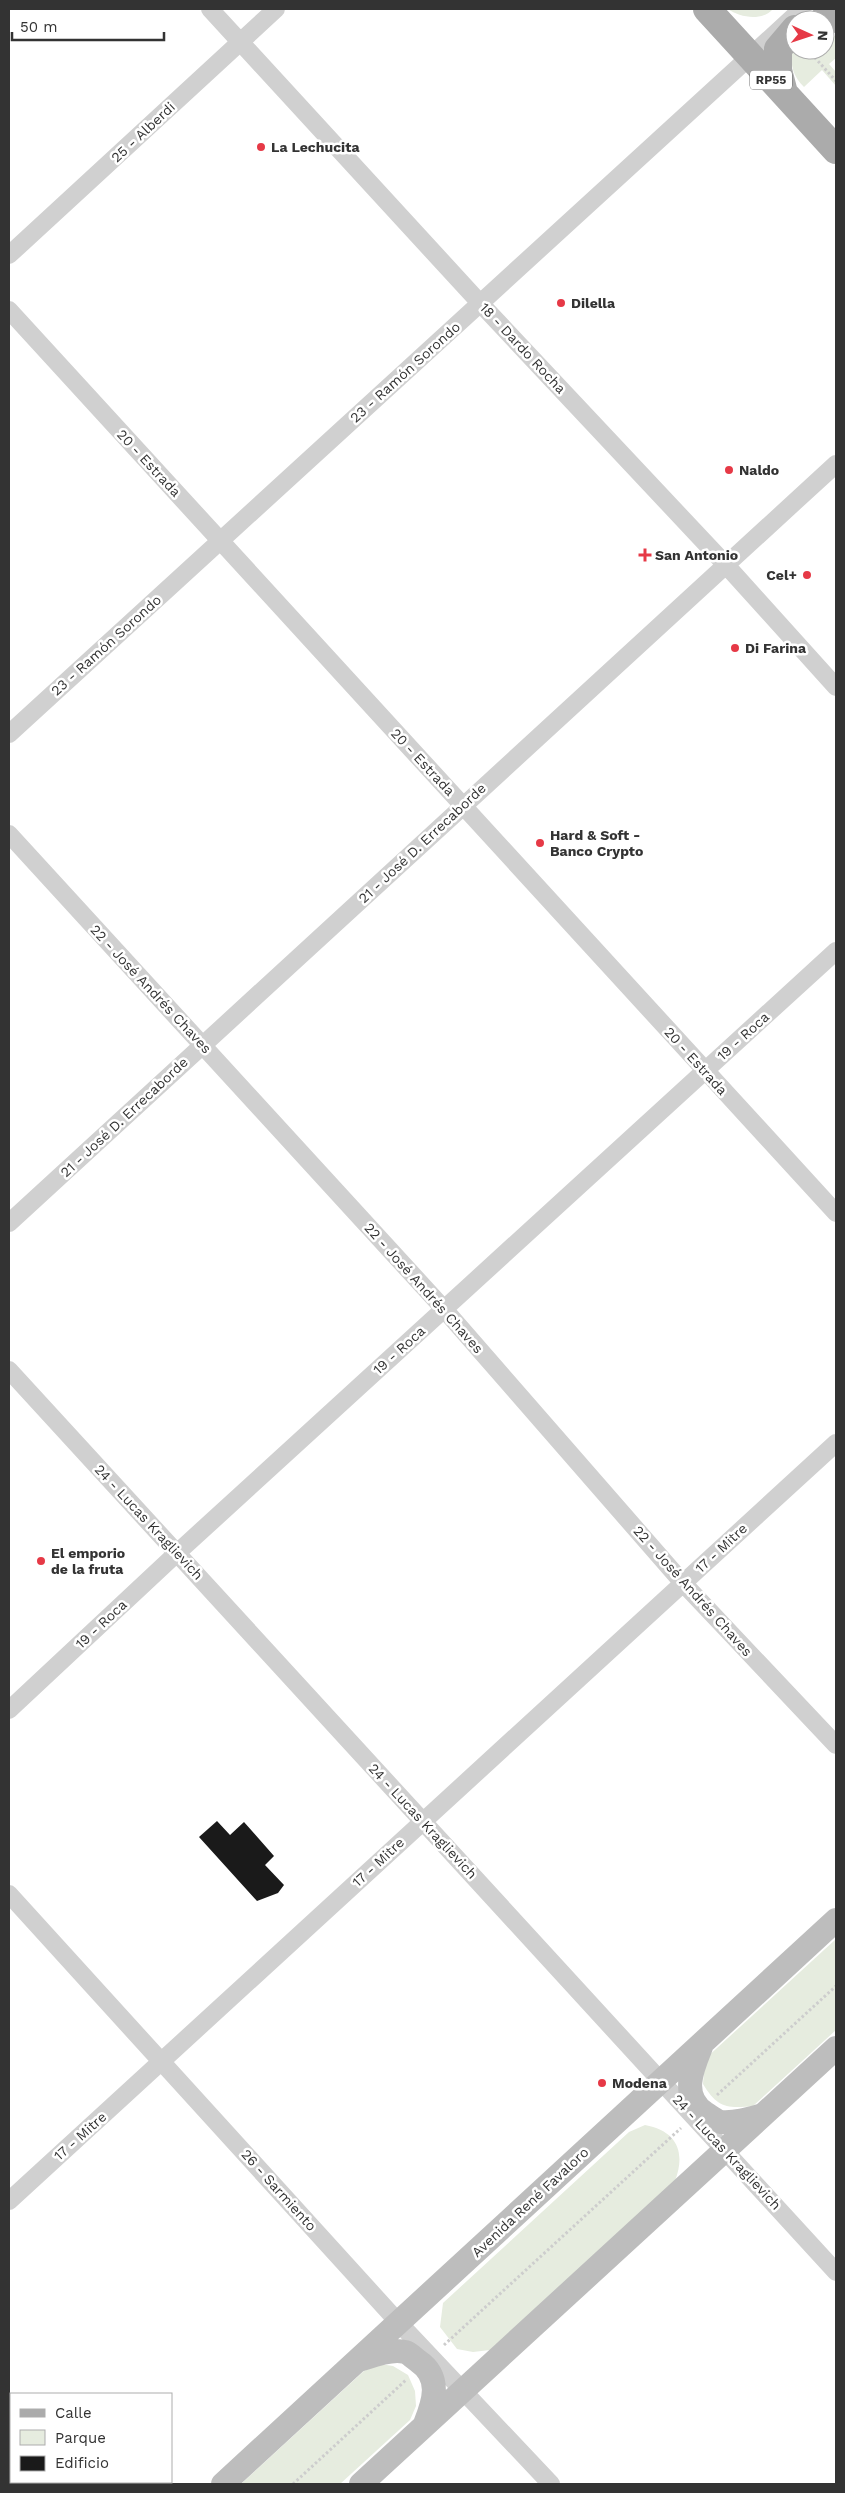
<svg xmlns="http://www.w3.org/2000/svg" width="845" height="2493" viewBox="0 0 845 2493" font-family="'Work Sans',sans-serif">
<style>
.green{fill:#e6ecdf}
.building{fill:#1a1a1a}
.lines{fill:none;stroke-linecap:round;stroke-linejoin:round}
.path{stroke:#cdcdcd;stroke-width:3;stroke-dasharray:2.5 2.5;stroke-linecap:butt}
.street{stroke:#d0d0d0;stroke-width:18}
.secondary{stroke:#bdbdbd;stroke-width:24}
.primary{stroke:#ababab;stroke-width:28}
.poi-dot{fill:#e63946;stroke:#fff;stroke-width:2}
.labels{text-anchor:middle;stroke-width:5;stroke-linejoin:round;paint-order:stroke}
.shield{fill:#fff;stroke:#707070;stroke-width:1}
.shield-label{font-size:12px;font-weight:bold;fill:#333}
.street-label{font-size:14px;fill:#333;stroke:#fff}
.poi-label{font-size:14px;font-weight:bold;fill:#333;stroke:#fff;text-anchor:start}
</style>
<rect width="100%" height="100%" fill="#fff"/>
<path class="green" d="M728 9H773C763 21 740 18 728 9Z
M825 31 836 37V58L829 64 836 72V86L822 70 804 87C790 73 791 62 792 44L795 50H825Z
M836 1939V2030L753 2106C726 2109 717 2107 703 2084L705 2059Z
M645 2125C677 2131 686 2152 675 2181L490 2350 473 2352 457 2349 440 2327 443 2303 629 2132Z
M380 2364 393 2366 408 2375 415 2391 416 2406 410 2420 340 2484H241L364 2371Z"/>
<path class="building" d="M217 1821 230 1835 244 1822 274 1856 265 1865 284 1885 278 1893 257 1901 199 1837Z"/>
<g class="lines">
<path class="path" d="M808 50 836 81
M717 2095 836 1986
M444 2345 681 2128
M293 2484 406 2380"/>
<path class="street" d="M210 9 480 303 726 565 836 687
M9 255 276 9
M9 310 836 1213
M9 734 802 9
M9 834 444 1309 683 1583 836 1745
M9 1223 836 464
M9 1370 836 2272
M9 1710 177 1553 836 951
M9 1894 399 2323 551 2484
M9 2201 836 1443
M9 2433 11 2436
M54 2482 56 2484"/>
<path class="secondary" d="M701 2047C692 2069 680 2096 705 2113 710 2116 716 2121 721 2122 736 2123 749 2119 763 2115
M359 2360C372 2356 391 2348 405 2352 409 2353 414 2358 418 2361 442 2377 434 2402 425 2424
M223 2484 836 1920
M361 2484 836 2048"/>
<path class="primary" d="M707 9 836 150
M827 9 836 19
M784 93 778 70V49L795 29"/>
</g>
<g class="poi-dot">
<circle cx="261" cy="147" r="5"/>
<circle cx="561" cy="303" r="5"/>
<circle cx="729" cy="470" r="5"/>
<path d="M642.5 547.5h5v5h5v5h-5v5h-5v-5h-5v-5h5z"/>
<circle cx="807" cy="575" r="5"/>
<circle cx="735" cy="648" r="5"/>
<circle cx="540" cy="843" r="5"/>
<circle cx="41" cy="1561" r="5"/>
<circle cx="602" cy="2083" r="5"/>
</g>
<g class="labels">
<rect class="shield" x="750" y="70.5" width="42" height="19" rx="4"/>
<g class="shield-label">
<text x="771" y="84">RP55</text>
</g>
<g class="street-label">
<text transform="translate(143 132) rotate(-43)" y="5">25 - Alberdi</text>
<text transform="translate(523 348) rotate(47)" y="5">18 - Dardo Rocha</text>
<text transform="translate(405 372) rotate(-42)" y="5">23 - Ramón Sorondo</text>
<text transform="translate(149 463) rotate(47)" y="5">20 - Estrada</text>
<text transform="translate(106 645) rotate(-42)" y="5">23 - Ramón Sorondo</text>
<text transform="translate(423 762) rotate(47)" y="5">20 - Estrada</text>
<text transform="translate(422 843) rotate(-43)" y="5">21 - José D. Errecaborde</text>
<text transform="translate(151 989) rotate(47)" y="5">22 - José Andrés Chaves</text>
<text transform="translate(743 1036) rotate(-42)" y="5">19 - Roca</text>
<text transform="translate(696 1061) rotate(48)" y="5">20 - Estrada</text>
<text transform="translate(124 1117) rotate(-43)" y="5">21 - José D. Errecaborde</text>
<text transform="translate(424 1288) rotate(48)" y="5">22 - José Andrés Chaves</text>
<text transform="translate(399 1350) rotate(-42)" y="5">19 - Roca</text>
<text transform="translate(149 1522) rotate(47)" y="5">24 - Lucas Kraglievich</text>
<text transform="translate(721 1548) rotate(-43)" y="5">17 - Mitre</text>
<text transform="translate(693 1591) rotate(48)" y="5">22 - José Andrés Chaves</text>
<text transform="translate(101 1624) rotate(-43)" y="5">19 - Roca</text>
<text transform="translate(423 1821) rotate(47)" y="5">24 - Lucas Kraglievich</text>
<text transform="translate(378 1862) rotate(-43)" y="5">17 - Mitre</text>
<text transform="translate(80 2136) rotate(-42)" y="5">17 - Mitre</text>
<text transform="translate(727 2152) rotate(47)" y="5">24 - Lucas Kraglievich</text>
<text transform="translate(279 2190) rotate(48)" y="5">26 - Sarmiento</text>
<text transform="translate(530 2202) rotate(-43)" y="5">Avenida René Favaloro</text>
</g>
<g class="poi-label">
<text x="271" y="152">La Lechucita</text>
<text x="571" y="308">Dilella</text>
<text x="739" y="475">Naldo</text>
<text x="655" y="560">San Antonio</text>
<text x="797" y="580" text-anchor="end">Cel+</text>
<text x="745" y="653">Di Farina</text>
<text x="550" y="840">Hard &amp; Soft -<tspan x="550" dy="16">Banco Crypto</tspan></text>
<text x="51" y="1558">El emporio<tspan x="51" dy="16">de la fruta</tspan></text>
<text x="612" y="2088">Modena</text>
</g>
</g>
<rect width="845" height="2493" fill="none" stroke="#333333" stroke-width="20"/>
<rect x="10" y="2393" width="162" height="90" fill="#ffffff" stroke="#adadad"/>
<rect x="20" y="2409" width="25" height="8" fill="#ababab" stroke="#adadad"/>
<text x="55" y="2418" font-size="15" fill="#333333">Calle</text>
<rect x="20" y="2430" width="25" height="15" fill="#e6ecdf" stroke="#adadad"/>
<text x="55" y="2443" font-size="15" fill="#333333">Parque</text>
<rect x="20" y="2456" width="25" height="15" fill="#1a1a1a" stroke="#adadad"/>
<text x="55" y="2468" font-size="15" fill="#333333">Edificio</text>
<g transform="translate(810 35) rotate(93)"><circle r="24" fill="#ffffff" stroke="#adadad"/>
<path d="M0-4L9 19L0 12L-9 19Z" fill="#e63946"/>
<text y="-8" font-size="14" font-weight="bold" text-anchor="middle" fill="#333333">N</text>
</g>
<path d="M12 32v8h152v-8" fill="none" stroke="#333333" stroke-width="2.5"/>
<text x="20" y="32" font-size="15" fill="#333333" stroke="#ffffff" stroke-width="4" paint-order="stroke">50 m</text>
</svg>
